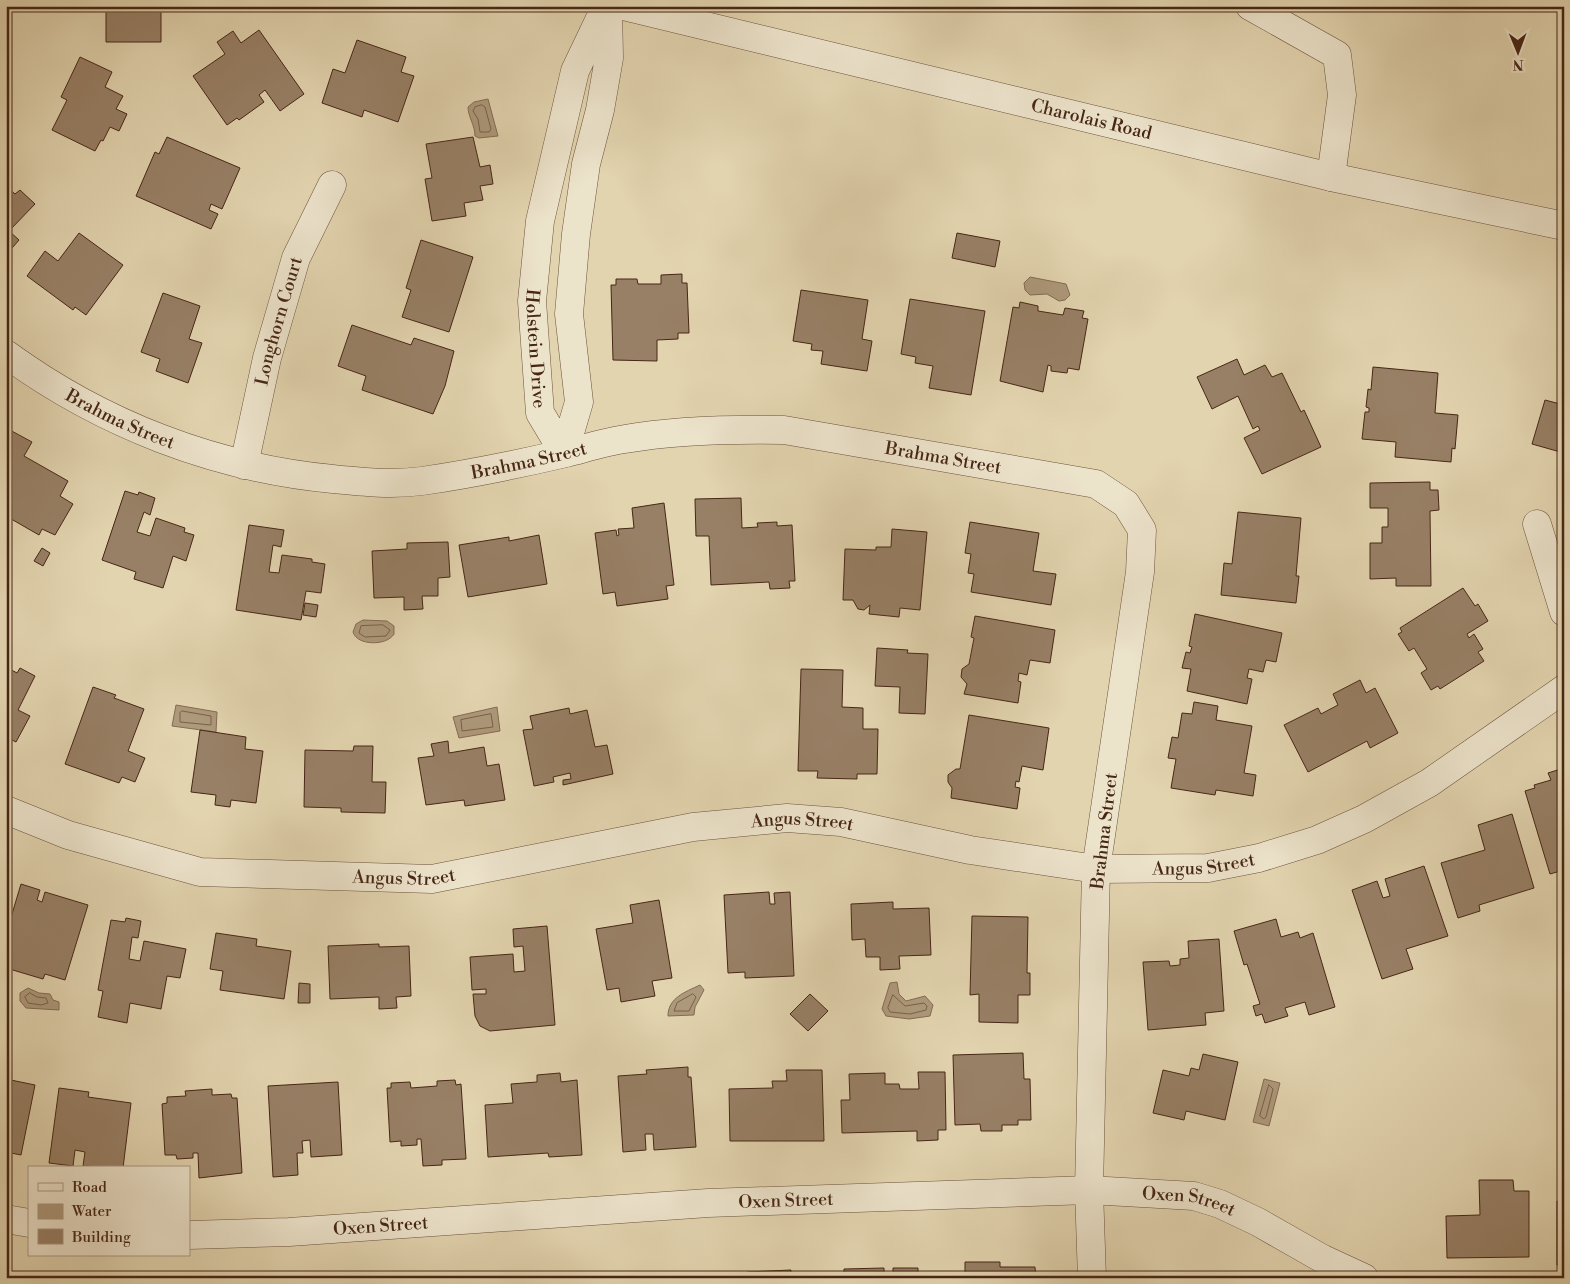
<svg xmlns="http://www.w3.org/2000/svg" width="1570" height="1284" viewBox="0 0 1570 1284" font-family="'Libre Bodoni',serif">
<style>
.water{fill:#ad997b;stroke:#846b53}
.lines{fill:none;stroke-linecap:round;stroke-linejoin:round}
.shore{stroke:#7a6048;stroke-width:1}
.building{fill:#988066;stroke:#472616}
.minor-casing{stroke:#6e523c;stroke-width:29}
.minor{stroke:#ece3cb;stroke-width:28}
.labels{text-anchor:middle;stroke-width:4;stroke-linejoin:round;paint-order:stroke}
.street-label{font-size:18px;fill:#472616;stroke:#ece3cb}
</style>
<rect width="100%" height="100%" fill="#e2d4af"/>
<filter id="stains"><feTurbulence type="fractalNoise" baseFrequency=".004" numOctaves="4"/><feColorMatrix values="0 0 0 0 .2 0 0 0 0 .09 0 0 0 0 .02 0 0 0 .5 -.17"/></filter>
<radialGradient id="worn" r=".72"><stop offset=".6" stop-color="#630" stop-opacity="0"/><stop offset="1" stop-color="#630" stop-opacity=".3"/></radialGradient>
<path class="water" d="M488 99 498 136 479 138 475 136C475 125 468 117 468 107L474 102Z
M1030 277 1066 284 1070 295 1065 300 1059 301 1047 294 1030 295 1025 290 1024 283Z
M363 620 387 621 394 626V634C387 646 357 646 353 632L356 624Z
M176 705 217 712 216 732 172 726Z
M497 707 500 731 459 738 453 717Z
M897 982 899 994 906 1001 925 996 933 1005 930 1016 909 1019 886 1016 882 1009 890 983Z
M700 985 704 990 695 1007 694 1015 668 1016C668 998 685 992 700 985Z
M28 988 39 993 50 994 53 1000 59 1002V1010L26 1008 20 1001V993Z
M1264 1079 1280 1083 1269 1126 1253 1122Z"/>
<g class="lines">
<path class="shore" d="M482 105 485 107 491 129 489 132H480L478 119 473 111 475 107Z
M383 625 390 630 386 636 365 637 359 633 361 626Z
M182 711 211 716V725L180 722V713Z
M491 714 493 727 462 731 461 720Z
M30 993 37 997 46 998 48 1003 41 1005 28 1003 25 997Z
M693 994 696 997 689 1011H674L677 1003Z
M893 995 905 1006 924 1003 927 1006 926 1010 910 1014 890 1012 888 1008Z
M1269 1085 1273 1089 1266 1117 1264 1119 1260 1116Z"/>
</g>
<path class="building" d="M111 6H174V7H161V42H106V10H111Z
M259 30 304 94 280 111 265 90 259 95 264 102 239 120 237 118 227 125 193 76 225 54 217 42 233 31 241 43Z
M357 40 406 57 401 72 414 76 398 122 364 110 362 117 322 103 333 69 345 73Z
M80 57 112 72 105 87 123 96 116 109 127 114 119 131 110 127 103 141 101 140 95 151 52 130 67 100 61 97Z
M167 137 240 168 222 209 211 204 209 210 218 214 211 229 136 196 155 152 159 154Z
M473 137 480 167 490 165 493 184 480 186 483 200 464 203 466 216 432 221 425 179 432 178 426 144Z
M6 186 15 194 20 190 35 204 9 231 19 240 6 255Z
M79 233 123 265 86 315 75 307 73 310 27 276 45 251 58 261Z
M957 233 1000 241 995 267 952 258Z
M421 240 473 257 449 332 402 317 411 290 406 288Z
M682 274V283H687L689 333H678V339L657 340V361L613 360 611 285H616V279H637L638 284H661V275Z
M801 290 868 300 862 339 872 341 867 371 821 364 823 351 811 350 812 344 793 341Z
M163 293 200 306 189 339 202 343 188 383 156 371 160 359 141 352Z
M910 299 985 311 971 395 929 388 933 366 915 363 916 357 901 354Z
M1020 302 1038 306V311L1063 315 1065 308 1084 311 1082 318 1088 319 1079 370 1068 368 1067 373 1051 371V366L1048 365 1043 392 1000 381 1013 307 1019 308Z
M352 325 411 345 414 338 454 351 445 386 433 414 362 390 366 376 338 366Z
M1237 359 1244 375 1265 365 1272 377 1282 373 1301 412 1304 410 1321 447 1262 474 1244 438 1260 430 1258 426 1253 429 1238 396 1212 409 1197 377Z
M1373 367 1438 373 1435 413 1458 415 1455 449 1452 448 1451 462 1395 457 1396 442 1362 439 1365 412H1369V408L1366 407 1368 389 1371 390Z
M1545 400 1564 405V453L1532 444Z
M8 429 32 442 24 456 68 481 60 496 73 504 55 535 42 529 39 535 6 516Z
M1430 482V490H1438L1439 510 1430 511 1431 586H1396V578L1370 579V543H1382V527H1388V508H1370V483Z
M125 491 138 495 139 492 155 498 150 515 144 512 137 532 150 536 156 518 185 528 184 532 194 535 186 561 173 556 163 588 134 579 136 572 102 560Z
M741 498 742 528 758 527 757 523 777 522V526L792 525 795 581H789L790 588 770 589 769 582 711 585 709 536H696L695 499Z
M664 503 674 585 666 586 668 599 617 606 615 592 603 594 595 533 616 530 617 536 619 535 618 529 634 528 632 508Z
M1238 512 1301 518 1296 576H1299L1296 603 1221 595 1224 563 1232 564Z
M970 522 1039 533 1033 571 1056 574 1051 605 971 592 974 574 968 573 971 554 965 553Z
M249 525 284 530 281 547 273 545 269 572 279 573 282 555 312 559V562L325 564 321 593 306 591 301 620 236 610Z
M892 529 927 532 920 610 900 608 899 617 869 614 870 605 864 610 858 609 853 600H843L845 549 876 550V547H891Z
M539 535 547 584 468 597 459 545 509 537V541Z
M448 542 450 577 438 578V596H422L423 609 404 610V597L374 598 372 551 407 549V543Z
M42 548 50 553 43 566 34 561Z
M1463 588 1475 606 1478 604 1488 621 1467 634 1469 638 1474 634 1483 649 1478 652 1484 661 1440 689 1438 686 1431 690 1421 673 1427 669 1414 648 1409 651 1398 634 1402 632 1400 628Z
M305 603 318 605 316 617 303 615Z
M1195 614 1282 633 1276 662 1266 660 1263 672 1249 669 1247 678 1252 679 1247 704 1187 691 1191 669 1182 668 1186 652 1190 653 1192 647 1189 646Z
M975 616 1055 630 1050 663 1030 660 1027 675 1019 673 1018 681 1021 682 1018 703 964 694 967 684 961 677 962 669 969 664 974 638 971 637Z
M877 648 908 650 907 653 928 654 925 714 899 713 900 687 875 686Z
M6 667 17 673 20 668 35 676 18 710 30 716 16 742 6 737Z
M801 669 843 670 842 707 863 708V729H878L877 774H857V779L817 778 818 771H798Z
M1360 680 1366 693 1375 688 1398 733 1370 748 1367 741 1308 772 1284 725 1318 708 1321 714 1338 705 1333 694Z
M93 687 116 695 114 698 144 709 128 751 145 758 135 782 122 777 119 783 65 764Z
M1194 702 1218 706 1216 720 1252 726 1244 773 1256 775 1253 796 1216 790 1215 795 1171 788 1176 759 1168 758 1172 737 1178 738 1182 713 1192 714Z
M569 708 570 714 587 710 595 747 607 745 613 774 563 785V780L571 779 570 773 553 777 554 782 534 786 523 730 533 729 530 716Z
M969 715 1049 728 1043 770 1022 766 1019 782 1016 781 1015 787 1020 788 1017 809 951 798 952 788 948 782V775L956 769H960Z
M200 730 246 737 245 749 263 751 256 803 231 800 230 807 215 805 216 795 191 792Z
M448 741 449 753 484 747 487 766 499 764 505 800 465 806 464 800 426 805 418 758 434 756 431 744Z
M354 746H373L372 782H386L385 813 341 812V808L304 807 305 750 353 751Z
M1564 768V870L1550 874 1525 791 1535 788 1534 785 1551 780 1548 773Z
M1512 814 1534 888 1479 905 1480 911 1458 918 1441 863 1485 850 1478 825Z
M1424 866 1448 936 1406 949 1413 969 1382 979 1352 890 1377 881 1383 898 1390 896 1385 879Z
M21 884 40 890 37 900 42 902 45 892 88 905 65 980 45 974 43 979 6 968V934Z
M769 892 770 904H775L774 893 790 892 794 976 745 978V972L728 973 724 895Z
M659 900 672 978 652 981 655 996 621 1002 619 988 607 990 596 929 633 923 630 905Z
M893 902V909L929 908 931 955 899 956 900 969 880 970V957H866L865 939 852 940 851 904Z
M972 916 1028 917 1027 973H1030V995H1018V1023L979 1022V994L970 995Z
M126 918 141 921 138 938 132 937 129 959 140 961 144 941 186 949 180 978 167 976 161 1009 130 1003 127 1023 98 1017 103 991 98 990 111 920 125 922Z
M1276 919 1281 937 1298 932 1300 938 1313 933 1335 1007 1309 1015 1305 1002 1285 1008 1288 1016 1265 1023 1262 1014 1256 1016 1253 1006 1260 1004 1247 964 1244 965 1234 931Z
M547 926 555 1025 490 1031 480 1026 475 1016 473 994H486V989L472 990 470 957 513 954 514 972 525 971 523 946 514 947 513 929Z
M216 933 257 939 256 946 291 951 284 999 220 990 223 971 210 969Z
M1219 939 1224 1011 1205 1013 1206 1025 1148 1030 1143 962 1169 961 1170 966 1180 965V959L1189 958 1188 941Z
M379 944V947L409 946 411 996 396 997 397 1008 379 1009V997L330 999 328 946Z
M299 983 310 984V1003H298Z
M810 994 828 1011 808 1031 790 1014Z
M1023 1053 1024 1079H1030L1031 1120H1018V1125H1002V1131H981L980 1124 955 1125 953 1055Z
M1203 1054 1238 1062 1225 1120 1186 1111 1184 1120 1153 1113 1163 1070 1189 1076 1191 1068 1199 1070Z
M688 1067V1077H691L696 1147 654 1150 653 1134H645L646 1150 623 1152 618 1076 647 1074 646 1070Z
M786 1070H822L824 1141H730L729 1089 773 1088 772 1081H787Z
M918 1072H945L946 1130H938V1140L917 1141V1131L842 1133 841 1100H850L849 1074 885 1073V1084H899L900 1089H919Z
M560 1073 561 1082 577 1080 582 1155 549 1157 548 1153 488 1157 485 1105 513 1103 511 1084 537 1082V1075Z
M6 1079 35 1085 21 1155 6 1152Z
M455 1080 456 1085 461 1084 466 1159 442 1160V1165L423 1166 421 1139H417V1145L401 1146V1141L390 1142 387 1088H391V1083L410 1082 411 1088 437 1086V1081Z
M338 1082 342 1155 311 1157 310 1140 302 1141 303 1153H297L298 1175 273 1177 268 1086Z
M59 1088 89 1092 88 1097 131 1103 123 1168 83 1166 85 1152 75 1150 73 1166 49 1163Z
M212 1089V1095L231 1094 232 1098H237L242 1173 199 1178 198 1153H193V1158L177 1159 176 1155H165L162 1104 167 1103V1097L186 1096 185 1091Z
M1479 1180H1513L1514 1191H1529V1257L1447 1258 1446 1216 1480 1215Z
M1557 1201H1564V1265H1557Z
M965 1262H1000V1267H1035L1036 1278H965Z
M884 1268V1278H844V1269Z
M893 1268H918V1278H893Z
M791 1270V1278H747V1272Z
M678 1276V1278H635Z"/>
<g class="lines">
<g class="minor-casing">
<g id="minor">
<path id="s1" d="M606 6 575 71 540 221 532 301 540 413 564 453 579 402 569 314 576 234 586 164 600 110 609 58 608 6"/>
<path id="s2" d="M623 6 1331 177 1564 226"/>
<path d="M1250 6 1337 55 1342 95 1331 177"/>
<path id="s3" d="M6 354C102 424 215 468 333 479 363 482 392 485 422 481 471 474 519 464 566 453 586 448 605 442 625 439 677 430 731 429 784 430L1096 484 1126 504 1142 530 1140 572 1096 869 1089 1190 1092 1278"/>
<path id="s4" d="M244 465 267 358 296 258 332 185"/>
<path d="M1537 524 1564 612"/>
<path id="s5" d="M6 810 68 835 200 872 432 879 693 827 787 818 841 822 970 850 1096 869 1208 868 1259 858 1317 840 1364 819 1429 783 1564 689"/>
<path d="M6 1219 29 1223"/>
<path id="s6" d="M189 1235 289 1232 708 1203 1089 1190 1194 1196 1220 1204 1258 1222 1323 1259 1364 1278"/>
</g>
</g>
<use href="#minor" class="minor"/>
</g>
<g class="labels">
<g class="street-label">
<text dy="6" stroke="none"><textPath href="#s2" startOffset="482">Charolais Road</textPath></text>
<text dy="6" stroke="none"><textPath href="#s4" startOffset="148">Longhorn Court</textPath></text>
<text dy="6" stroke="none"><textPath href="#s1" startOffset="354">Holstein Drive</textPath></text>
<text dy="6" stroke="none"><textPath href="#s3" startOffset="132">Brahma Street</textPath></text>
<text dy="6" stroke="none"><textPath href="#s3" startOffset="972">Brahma Street</textPath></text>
<text dy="6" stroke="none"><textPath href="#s3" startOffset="552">Brahma Street</textPath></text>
<text dy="6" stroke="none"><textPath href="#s5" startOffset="812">Angus Street</textPath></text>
<text transform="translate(1104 831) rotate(-83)" y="6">Brahma Street</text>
<text dy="6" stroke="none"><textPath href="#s5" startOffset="1218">Angus Street</textPath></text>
<text dy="6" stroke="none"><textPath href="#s5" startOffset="408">Angus Street</textPath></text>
<text dy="6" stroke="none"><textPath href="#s6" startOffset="598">Oxen Street</textPath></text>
<text dy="6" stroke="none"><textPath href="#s6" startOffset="1002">Oxen Street</textPath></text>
<text dy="6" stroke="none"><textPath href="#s6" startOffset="192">Oxen Street</textPath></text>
</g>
</g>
<rect width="1570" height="1284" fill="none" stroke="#e2d4af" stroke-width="25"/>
<rect x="8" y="8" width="1555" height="1269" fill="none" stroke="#472616" stroke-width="2.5"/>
<rect x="12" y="12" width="1545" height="1259" fill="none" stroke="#472616"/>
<rect x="28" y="1166" width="162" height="90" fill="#ece3cb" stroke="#aa9783"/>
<rect x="38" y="1183" width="25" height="8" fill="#ece3cb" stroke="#aa9783"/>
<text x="72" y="1192" font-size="15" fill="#472616">Road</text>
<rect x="38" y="1204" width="25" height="15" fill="#ad997b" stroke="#aa9783"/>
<text x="72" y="1216" font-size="15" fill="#472616">Water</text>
<rect x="38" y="1229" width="25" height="15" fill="#988066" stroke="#aa9783"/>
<text x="72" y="1242" font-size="15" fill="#472616">Building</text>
<g transform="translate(1518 52) rotate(179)" stroke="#ece3cb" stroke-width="4" paint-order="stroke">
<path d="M0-4L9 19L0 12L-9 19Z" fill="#472616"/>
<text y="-8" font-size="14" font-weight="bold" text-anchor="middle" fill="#472616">N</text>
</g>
<rect width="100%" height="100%" filter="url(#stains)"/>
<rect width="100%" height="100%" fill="url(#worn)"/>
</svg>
